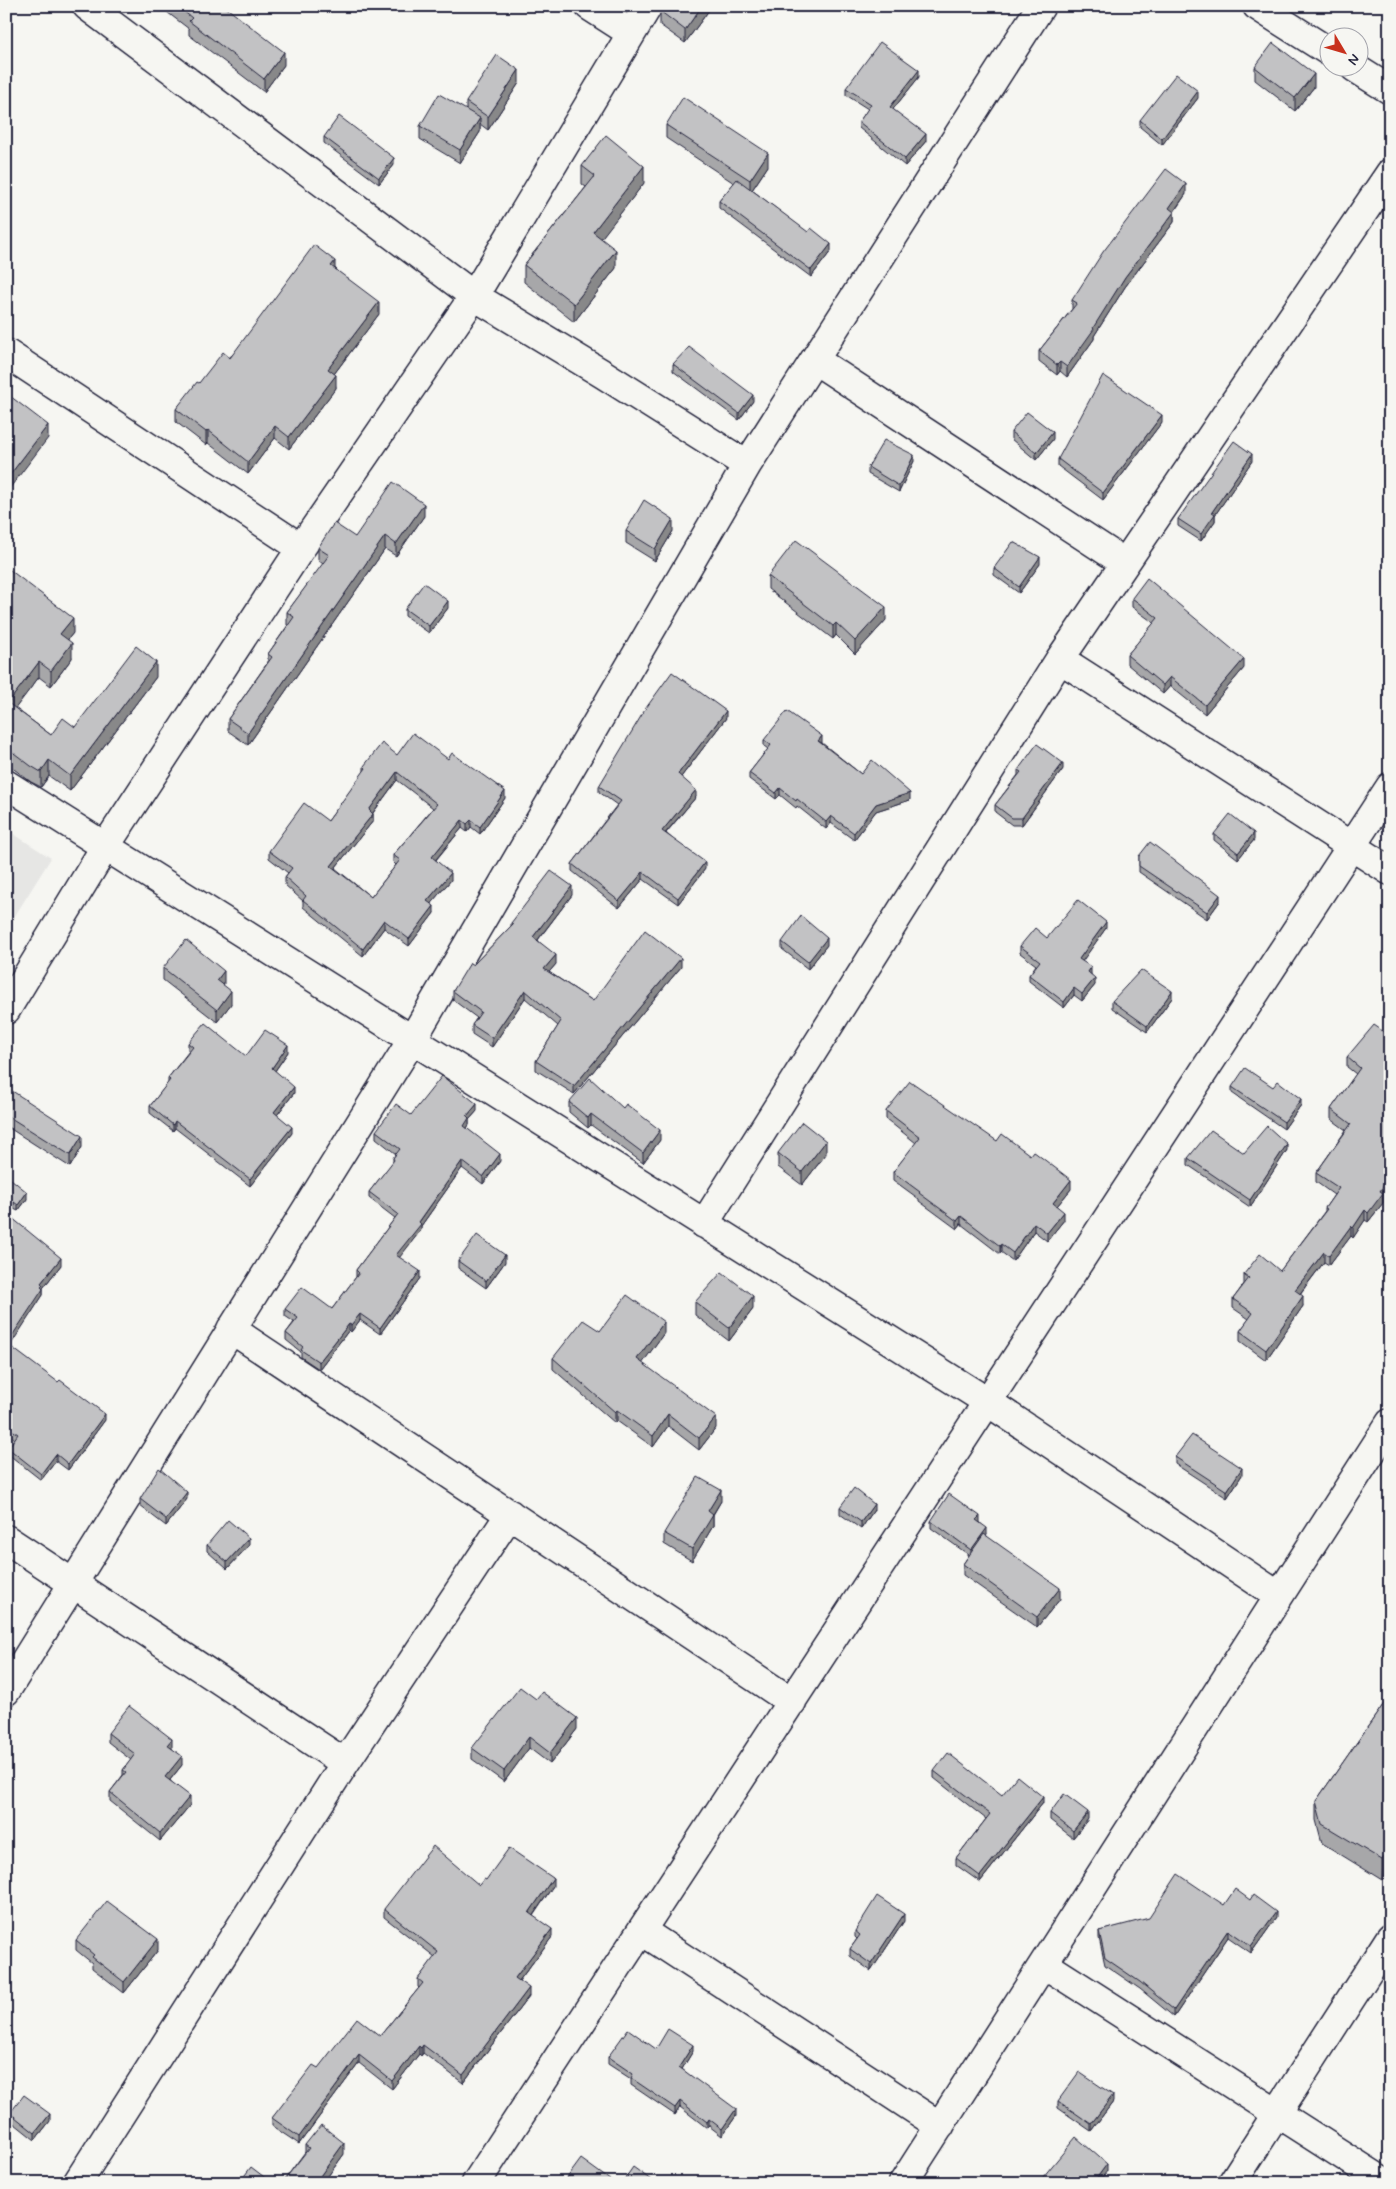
<svg xmlns="http://www.w3.org/2000/svg" width="1396" height="2189" viewBox="0 0 1396 2189" font-family="Mynerve,sans-serif">
<style>
.built{fill:#e6e6e4}
.lines{fill:none;stroke-linecap:round;stroke-linejoin:round}
.street-casing{stroke:#22223b;stroke-width:31}
.street{stroke:#f6f6f2;stroke-width:28}
.wall{fill:#a7a7a9;stroke:#22223b;fill-rule:evenodd}
.shaded-wall{fill:#888889;stroke:#22223b}
.building{fill:#c2c2c4;stroke:#22223b;fill-rule:evenodd}
</style>
<rect width="100%" height="100%" fill="#f6f6f2"/>
<filter id="ink" filterUnits="userSpaceOnUse"><feTurbulence type="fractalNoise" baseFrequency=".02" numOctaves="2"/><feDisplacementMap in="SourceGraphic" scale="10" xChannelSelector="R" yChannelSelector="G"/><feConvolveMatrix kernelMatrix="1 2 1 2 8 2 1 2 1" color-interpolation-filters="sRGB"/></filter>
<g filter="url(#ink)">
<path class="built" d="M6 829 51 858 6 930Z"/>
<g class="lines">
<g class="street-casing">
<path id="street" d="M87 6 474 296 603 374 747 465
M589 6 631 33
M1257 6 1328 51
M1355 68 1390 90
M6 353 301 548
M815 360 1125 563
M1060 659 1390 871
M6 784 988 1402 1279 1596
M6 1010 105 847 301 548 474 296 648 6
M704 1224 1060 659 1390 173
M231 1329 792 1702
M6 1539 345 1763
M6 1691 412 1040 747 465 1041 6
M642 1931 940 2126
M1044 1964 1386 2183
M77 2183 345 1763 510 1514
M476 2183 1390 787
M903 2183 1390 1423
M1232 2183 1390 1938"/>
</g>
<use href="#street" class="street"/>
</g>
<path class="wall" d="M159 6H224L284 65 264 92 189 35V29Z
M663 6H712L685 43 660 25V11Z
M1255 67 1314 87 1295 111 1255 80Z
M919 77 893 109 926 141 905 166 859 128V122L868 109 846 95V88Z
M519 83 488 130 480 124V132L460 163 420 139V126L466 110V102Z
M1198 98 1162 145 1140 127V120Z
M666 125 768 166 752 190 831 251 811 277 719 208V201L734 183 666 138Z
M324 137 394 165 379 184 324 143Z
M582 166 644 183 601 238 616 268 574 322 524 282V265L586 187 582 184Z
M1186 194 1174 212V222L1125 287 1094 336V339L1067 377 1060 371 1057 375 1039 361V351L1072 309V300Z
M335 268 379 314 334 374 336 388 289 449 275 438 248 474 208 443 206 445 176 422V409L199 383Z
M673 364 753 401 739 420 673 371Z
M1162 422 1103 500 1058 466V459Z
M1011 432 1053 439 1036 460 1011 439Z
M914 461 899 492 868 474V467Z
M1252 461 1215 515V521L1201 541 1178 526V519Z
M424 516 396 556 385 549 248 745 228 731V719L268 662V654L288 625H287V612L323 564 318 560V548L355 537Z
M626 531H673L655 561 626 543Z
M1040 564 1019 593 994 575V568Z
M6 567 73 633 68 639 72 658 51 686 39 677 15 708 51 735 75 727 156 677 70 791 49 776 41 787 31 782 6 763Z
M768 576 886 620 855 654 836 635 833 639 768 589Z
M1132 598 1244 668 1205 714 1170 686 1163 694 1127 664V655L1154 623 1132 607Z
M448 608 429 633 405 616V609Z
M726 718 681 777 696 797 666 833 705 869 678 904 643 879 619 908 572 871V864L617 805 599 792V786Z
M764 740 822 743 861 774 910 800 876 811 854 840 831 823 826 829 797 806 796 808 780 795 776 799 749 779V773L768 749 764 746Z
M397 755 448 759 505 798 480 834 471 827 467 832 462 828 436 860 451 880 431 903 434 913 409 946 384 928 363 956 303 907V901L285 885V877L288 873 269 858V851L328 821 364 772V766ZM397 780 433 808 393 855V862L396 865 371 897 335 868 373 821V813Z
M1063 769 1022 825H1012L995 812V805L1018 775V770Z
M1214 834 1254 840 1238 859 1214 840Z
M1139 856 1220 901 1207 919 1139 872Z
M572 895 538 940 556 964 549 972 593 1001 681 967 574 1094 536 1070V1061L558 1026 525 998 492 1047 472 1034V1025L477 1018 453 1000V991L473 965 511 926V923Z
M1106 928 1082 961 1091 974 1095 985 1082 1001 1074 995 1064 1008 1029 981V975L1036 965 1020 953V946L1047 938Z
M782 942 827 945 808 969 782 949Z
M163 968 224 984 223 985 231 1004 217 1022 163 980Z
M1172 998 1147 1032 1112 1008V1001Z
M1390 1036V1180L1388 1182V1189L1383 1196V1203L1368 1222 1365 1220 1353 1238 1351 1236 1329 1265 1324 1262 1300 1294 1303 1306 1266 1360 1240 1341V1331L1249 1319 1233 1308V1299L1244 1284V1274L1280 1271 1325 1211V1208L1334 1195 1316 1182V1173L1346 1130 1331 1119V1109L1356 1074 1347 1067V1057Z
M188 1043 246 1056 288 1052 275 1071 294 1093 277 1115 292 1133 250 1186 175 1128 173 1131 150 1113V1106L168 1083V1078L189 1051 188 1050Z
M6 1087 82 1147 70 1167 6 1126Z
M1232 1087 1301 1105 1284 1129 1232 1093Z
M569 1102 623 1108 660 1140 643 1163 591 1125 588 1128 569 1112Z
M477 1111 469 1120V1125L467 1128 500 1161 483 1184 462 1168 421 1226V1230L399 1257 420 1278 380 1334 360 1320 351 1332 349 1330 319 1369 301 1357V1352L286 1340V1333L294 1322 285 1316V1309H332L356 1277V1270L395 1218 369 1198V1192L393 1162V1158L396 1154 376 1138V1131L411 1115Z
M886 1111 997 1141 1071 1189 1057 1206 1064 1220 1047 1241 1034 1231 1013 1261 1001 1252 1000 1254 961 1224 957 1229 919 1201V1199L893 1180V1172L916 1143 886 1119Z
M1287 1150 1250 1207 1188 1165V1158Z
M778 1153 826 1154 802 1185 778 1167Z
M6 1175 27 1199 18 1211 14 1209 8 1215 61 1265 43 1288V1295L9 1346 105 1420 68 1470 56 1461 41 1480 8 1454V1448L15 1439 6 1432Z
M458 1261 505 1262 486 1288 458 1268Z
M695 1302 753 1309 729 1341 695 1315Z
M600 1331 664 1333 642 1363 716 1428 699 1450 668 1426 653 1447 617 1421 615 1423 553 1369V1358Z
M1175 1457 1242 1475 1227 1498 1175 1464Z
M140 1499H187L166 1526 140 1506Z
M721 1501 713 1515V1526L692 1561 664 1544V1533Z
M840 1507 874 1510 861 1529 840 1514Z
M931 1521 980 1522 987 1535 986 1536 1060 1599 1037 1627 963 1575V1564L969 1555 931 1528Z
M207 1545H249L227 1569 207 1551Z
M1390 1695 1382 1880 1322 1843 1316 1820V1801Z
M536 1699 577 1729 550 1764 529 1748 504 1782 472 1759V1748Z
M108 1733 172 1748 182 1765 170 1780 190 1805 160 1841 110 1801V1792L123 1775V1770L131 1760 108 1742Z
M934 1771 1002 1795 1043 1803 980 1882 956 1865V1858L986 1819 934 1778Z
M1050 1813 1088 1819 1073 1838 1050 1820Z
M486 1880 553 1886 533 1916 552 1937 519 1981 529 1996 463 2083 423 2053 421 2056 419 2054 392 2089 359 2063 299 2144 272 2126V2118L318 2068 380 2036 419 1988 418 1987V1979L435 1957 384 1917V1909L479 1885Z
M1224 1905 1276 1918 1251 1953 1228 1937 1174 2017 1140 1989 1105 1965 1099 1938V1931Z
M904 1921 871 1971 850 1956V1949L857 1939 855 1937V1931Z
M76 1940 158 1950 124 1993 92 1968V1963L76 1950Z
M656 2049 693 2051 682 2069 736 2116 722 2136 709 2126 707 2128 680 2107 675 2115 631 2085V2079L608 2064V2057Z
M1058 2101 1113 2102 1091 2131 1058 2108Z
M10 2113 50 2121 35 2140 10 2120Z
M305 2145 344 2154 323 2183H282L305 2152Z
M567 2178 614 2183H567Z"/>
<path class="shaded-wall" d="M702 6H712L685 43V30Z
M284 52V65L264 92V79Z
M519 70V83L488 130V117Z
M919 70V77L890 113V107Z
M1314 74V87L1295 111V98Z
M1198 91V98L1162 145V139Z
M480 118V132L460 163V150Z
M926 134V141L905 166V159Z
M768 153V166L750 193V180Z
M394 158V165L379 184V178Z
M644 166V183L593 249V232Z
M1186 184V194L1169 218V208Z
M1174 212V222L1125 287 1094 336V339L1067 377V367L1125 277Z
M831 244V251L811 277V270Z
M616 250V268L574 322V304Z
M335 261V274L331 266Z
M379 302V314L328 382V369Z
M1060 362V371L1057 375V365Z
M12 373V387L6 395V381Z
M336 375V388L289 449V437Z
M753 395V401L739 420V413Z
M1162 415V422L1103 500V493Z
M48 425V438L6 493V480Z
M275 426V438L248 474V462Z
M208 430V443L206 445V432Z
M1053 432V439L1036 460V453Z
M1252 454V461L1215 515V521L1201 541V534L1212 512Z
M914 455V461L899 492V486Z
M424 504V516L396 556V544Z
M673 519V531L655 561V549Z
M385 536V549L248 745V733Z
M1040 557V564L1019 593V587Z
M448 601V608L429 633V626Z
M886 607V620L855 654V641Z
M73 618V633L60 649V634Z
M836 623V635L833 639V626Z
M72 643V658L51 686V671Z
M1244 659V668L1205 714V705Z
M39 662V677L8 718V703Z
M156 662V677L70 791V776Z
M1170 677V686L1163 694V685Z
M726 711V718L678 781V774Z
M822 736V743L818 741Z
M49 760V776L41 787V772Z
M1063 763V769L1022 825V818Z
M397 772V780L369 818V810Z
M780 788V795L776 799V793Z
M696 790V797L662 837V831Z
M505 791V798L480 834V827Z
M910 793V800L876 811 854 840V833L876 804Z
M373 814V821L331 873V866Z
M831 816V823L826 829V822Z
M462 820V828L432 864V857Z
M471 820V827L467 832V824Z
M1254 833V840L1238 859V853Z
M705 862V869L678 904V898Z
M643 872V879L619 908V901Z
M451 873V880L427 908V901Z
M572 886V895L533 946V937Z
M1220 895V901L1207 919V912Z
M434 906V913L409 946V939Z
M384 920V928L363 956V949Z
M1106 922V928L1079 966V959Z
M827 938V945L808 969V962Z
M556 955V964L544 978V969Z
M681 958V967L574 1094V1086Z
M1091 967V974L1088 978V972Z
M224 971V984L217 993V980Z
M1095 978V985L1082 1001V994Z
M1074 988V995L1064 1008V1002Z
M525 990V998L492 1047V1038Z
M231 991V1004L217 1022V1010Z
M1172 991V998L1147 1032V1026Z
M288 1045V1052L272 1075V1068Z
M294 1087V1093L274 1119V1112Z
M1301 1099V1105L1284 1129V1122Z
M477 1104V1111L469 1120V1125L464 1132V1126L467 1116Z
M591 1114V1125L588 1128V1118Z
M175 1121V1128L173 1131V1125Z
M292 1127V1133L250 1186V1179Z
M660 1130V1140L643 1163V1153Z
M82 1136V1147L70 1167V1155Z
M826 1141V1154L802 1185V1172Z
M1287 1144V1150L1250 1207V1200Z
M500 1154V1161L483 1184V1177Z
M462 1161V1168L421 1226V1230L396 1262V1255Z
M1390 1170V1180L1388 1182V1189L1383 1196V1203L1368 1222V1213L1380 1191 1385 1177Z
M1071 1180V1189L1053 1211V1203Z
M27 1192V1199L18 1211V1205Z
M14 1202V1209L6 1217V1210Z
M1365 1210V1220L1353 1238V1228Z
M1064 1212V1220L1047 1241V1233Z
M961 1216V1224L957 1229V1221Z
M1034 1223V1231L1013 1261V1253Z
M1351 1226V1236L1329 1265V1256Z
M1001 1244V1252L1000 1254V1246Z
M1324 1252V1262L1295 1300V1290Z
M505 1255V1262L486 1288V1281Z
M61 1258V1265L43 1288V1295L8 1349V1342L41 1283Z
M420 1271V1278L380 1334V1328Z
M753 1296V1309L729 1341V1328Z
M1303 1296V1306L1266 1360V1350Z
M360 1314V1320L351 1332V1325Z
M664 1322V1333L637 1371V1359Z
M349 1324V1330L319 1369V1362Z
M617 1410V1421L615 1423V1412Z
M105 1414V1420L68 1470V1464Z
M668 1414V1426L653 1447V1436Z
M716 1417V1428L699 1450V1438Z
M56 1454V1461L41 1480V1474Z
M1242 1468V1475L1227 1498V1491Z
M721 1490V1501L710 1519 713 1515V1526L692 1561V1549L708 1511Z
M187 1492V1499L166 1526V1519Z
M874 1504V1510L861 1529V1522Z
M980 1516V1522L976 1527V1520Z
M987 1528V1535L971 1556V1550Z
M249 1538V1545L227 1569V1562Z
M1060 1588V1599L1037 1627V1617Z
M577 1718V1729L550 1764V1753Z
M529 1737V1748L504 1782V1771Z
M172 1739V1748L167 1754V1745Z
M182 1756V1765L165 1786V1777Z
M190 1796V1805L160 1841V1833Z
M1043 1797V1803L980 1882V1876Z
M1088 1812V1819L1073 1838V1831Z
M1390 1849V1868L1382 1880V1860Z
M553 1878V1886L529 1921V1913Z
M1276 1912V1918L1251 1953V1946Z
M904 1914V1921L871 1971V1964Z
M552 1929V1937L515 1986V1978Z
M1228 1930V1937L1174 2017V2010Z
M158 1939V1950L124 1993V1982Z
M529 1988V1996L463 2083V2075Z
M423 2045V2053L421 2056V2048Z
M693 2045V2051L679 2074V2067Z
M419 2046V2054L392 2089V2081Z
M359 2055V2063L299 2144V2137Z
M1113 2095V2102L1091 2131V2124Z
M680 2101V2107L675 2115V2108Z
M736 2109V2116L722 2136V2129Z
M50 2114V2121L35 2140V2133Z
M709 2119V2126L707 2128V2122Z
M344 2143V2154L323 2183H315Z
M1107 2164V2171L1098 2183H1093Z"/>
<path class="building" d="M177 6H224L284 52 264 79 189 21 192 18Z
M663 6H702L685 30 660 11Z
M880 42 919 70 890 107 926 134 905 159 859 122 871 104 846 88Z
M1273 43 1314 74 1295 98 1255 67Z
M497 55 519 70 488 117 466 102Z
M1176 74 1198 91 1162 139 1140 120Z
M439 94 480 118 460 150 420 126Z
M683 97 768 153 750 180 666 125Z
M339 116 394 158 379 178 324 137Z
M606 135 644 166 593 232 616 250 574 304 524 265 595 176 582 166Z
M1166 169 1186 184 1169 208 1174 212 1125 277 1093 328 1094 329 1067 367 1060 362 1057 365 1039 351 1077 303 1072 300 1103 252Z
M737 179 808 232 811 228 831 244 811 270 719 201Z
M314 245 335 261 331 266 379 302 328 369 336 375 289 437 275 426 248 462 208 430 206 432 176 409 197 382 199 383 223 352 230 358Z
M689 347 753 395 739 413 673 364Z
M6 369 12 373 6 381Z
M1103 375 1162 415 1103 493 1058 459Z
M6 393 48 425 6 480Z
M1027 412 1053 432 1036 453 1011 432Z
M884 440 914 455 899 486 868 467Z
M1234 441 1252 454 1212 512 1215 514 1201 534 1178 519Z
M393 482 424 504 396 544 385 536 248 733 228 719 272 657 268 654 294 617 287 612 329 555 318 548 334 523 355 537Z
M644 500 673 519 655 549 626 531Z
M796 540 886 607 855 641 836 623 833 626 768 576Z
M1013 542 1040 557 1019 587 994 568Z
M6 567 73 618 60 634 72 643 51 671 39 662 8 703 51 735 63 718 75 727 136 646 156 662 70 776 49 760 41 772 31 766 6 747Z
M1147 578 1244 659 1205 705 1170 677 1163 685 1127 655 1158 618 1132 598Z
M424 583 448 601 429 626 405 609Z
M672 672 726 711 678 774 696 790 662 831 705 862 678 898 643 872 619 901 572 864 621 801 599 786 646 708Z
M787 711 822 736 818 741 861 774 872 760 910 793 876 804 854 833 831 816 826 822 797 799 796 801 780 788 776 793 749 773 771 745 764 740Z
M413 733 448 759 452 753 505 791 480 827 471 820 467 824 462 820 432 857 451 873 427 901 434 906 409 939 384 920 363 949 303 900 306 896 285 877 292 868 269 851 304 803 328 821 366 768 364 766 382 743 397 755ZM397 772 437 804 393 855 400 860 371 897 331 866 373 814 369 810Z
M1037 744 1063 763 1022 818H1012L995 805 1021 772 1018 770Z
M1230 814 1254 833 1238 853 1214 834Z
M1150 842 1220 895 1207 912 1139 866V856Z
M551 871 572 886 533 937 556 955 544 969 593 1001 645 930 681 958 574 1086 536 1061 561 1021 525 990 492 1038 472 1025 481 1012 453 991 470 963 473 965 513 924 511 923Z
M1078 900 1106 922 1079 959 1091 967 1088 972 1095 978 1082 994 1074 988 1064 1002 1029 975 1040 961 1020 946 1035 928 1047 938Z
M801 916 827 938 808 962 782 942Z
M186 940 224 971 217 980 231 991 217 1010 163 968Z
M1141 970 1172 991 1147 1026 1112 1001Z
M205 1023 246 1056 265 1030 288 1045 272 1068 294 1087 274 1112 292 1127 250 1179 175 1121 173 1125 150 1106 170 1080 168 1078 193 1047 188 1043Z
M1374 1025 1390 1036V1170L1385 1177 1388 1179 1380 1191 1383 1193 1368 1213 1365 1210 1353 1228 1351 1226 1329 1256 1324 1252 1295 1290 1303 1296 1266 1350 1240 1331 1253 1313 1233 1299 1249 1278 1244 1274 1260 1254 1280 1271 1327 1209 1325 1208 1339 1188 1316 1173 1351 1124 1331 1109 1360 1068 1347 1057Z
M1245 1068 1273 1087 1278 1081 1301 1099 1284 1122 1232 1087Z
M442 1076 477 1104 467 1116 469 1118 464 1126 500 1154 483 1177 462 1161 419 1222 421 1224 396 1255 420 1271 380 1328 360 1314 351 1325 349 1324 319 1362 301 1350 303 1347 286 1333 298 1318 285 1309 302 1287 332 1309 359 1273 356 1270 398 1214 369 1192 394 1160 393 1158 400 1149 376 1131 396 1104 411 1115Z
M590 1078 623 1108 626 1104 660 1130 643 1153 591 1114 588 1118 569 1102Z
M910 1081 997 1141 1002 1134 1030 1155 1033 1151 1071 1180 1053 1203 1064 1212 1047 1233 1034 1223 1013 1253 1001 1244 1000 1246 961 1216 957 1221 919 1193 920 1192 893 1172 920 1137 886 1111Z
M6 1087 82 1136 70 1155 6 1115Z
M802 1122 826 1141 802 1172 778 1153Z
M1267 1126 1287 1144 1250 1200 1188 1158 1211 1130 1244 1153Z
M6 1175 27 1192 18 1205 14 1202 6 1210Z
M6 1213 61 1258 41 1283 43 1285 41 1287 43 1289 8 1342 6 1341Z
M477 1235 505 1255 486 1281 458 1261Z
M722 1272 753 1296 729 1328 695 1302Z
M627 1295 664 1322 637 1359 716 1417 699 1438 668 1414 653 1436 617 1410 615 1412 553 1358 583 1320 600 1331Z
M6 1343 58 1382 60 1380 105 1414 68 1464 56 1454 41 1474 8 1448 18 1434 6 1426Z
M1192 1435 1242 1468 1227 1491 1175 1457Z
M159 1468 187 1492 166 1519 140 1499Z
M698 1477 721 1490 708 1511 713 1515 692 1549 664 1533Z
M854 1488 874 1504 861 1522 840 1507Z
M949 1494 980 1516 976 1520 987 1528 971 1550 931 1521Z
M228 1520 249 1538 227 1562 207 1545Z
M984 1534 1060 1588 1037 1617 963 1564Z
M520 1687 536 1699 542 1692 577 1718 550 1753 529 1737 504 1771 472 1748Z
M1390 1695V1849L1382 1860 1322 1824 1316 1801Z
M129 1706 172 1739 167 1745 182 1756 165 1777 190 1796 160 1833 110 1792 126 1772 123 1770 135 1754 108 1733Z
M948 1753 1002 1795 1017 1776 1043 1797 980 1876 956 1858 990 1814 934 1771Z
M1064 1794 1088 1812 1073 1831 1050 1813Z
M433 1846 479 1885 484 1879 486 1880 509 1848 553 1878 529 1913 552 1929 515 1978 529 1988 463 2075 423 2045 421 2048 419 2046 392 2081 359 2055 299 2137 272 2118 313 2065 318 2068 357 2018 380 2036 423 1983 418 1979 438 1952 384 1909Z
M1178 1874 1224 1905 1235 1889 1250 1900 1253 1895 1276 1912 1251 1946 1228 1930 1174 2010 1140 1982 1105 1958 1099 1931 1149 1918Z
M877 1896 904 1914 871 1964 850 1949 860 1935 855 1931Z
M107 1901 158 1939 124 1982 92 1957 94 1955 76 1940Z
M628 2029 656 2049 668 2029 693 2045 679 2067 736 2109 722 2129 709 2119 707 2122 680 2101 675 2108 631 2078 633 2074 608 2057Z
M1079 2072 1113 2095 1091 2124 1058 2101Z
M24 2095 50 2114 35 2133 10 2113Z
M321 2125 344 2143 315 2183H282L309 2148 305 2145Z
M1076 2137 1107 2164 1093 2183H1038Z
M581 2159 614 2183H572L567 2178Z
M251 2167 272 2183H239Z
M633 2167 651 2180 650 2183H622Z"/>
</g>
<rect width="1396" height="2189" fill="none" stroke="#f6f6f2" stroke-width="25"/>
<rect x="12" y="12" width="1371" height="2164" fill="none" stroke="#22223b" stroke-width="2" filter="url(#ink)"/>
<g transform="translate(1344 52) rotate(128)"><circle r="24" fill="#f6f6f2" stroke="#a1a1a9"/>
<path d="M0-4L9 19L0 12L-9 19Z" fill="#c8321e"/>
<text y="-8" font-size="14" font-weight="bold" text-anchor="middle" fill="#22223b">N</text>
</g>
</svg>
